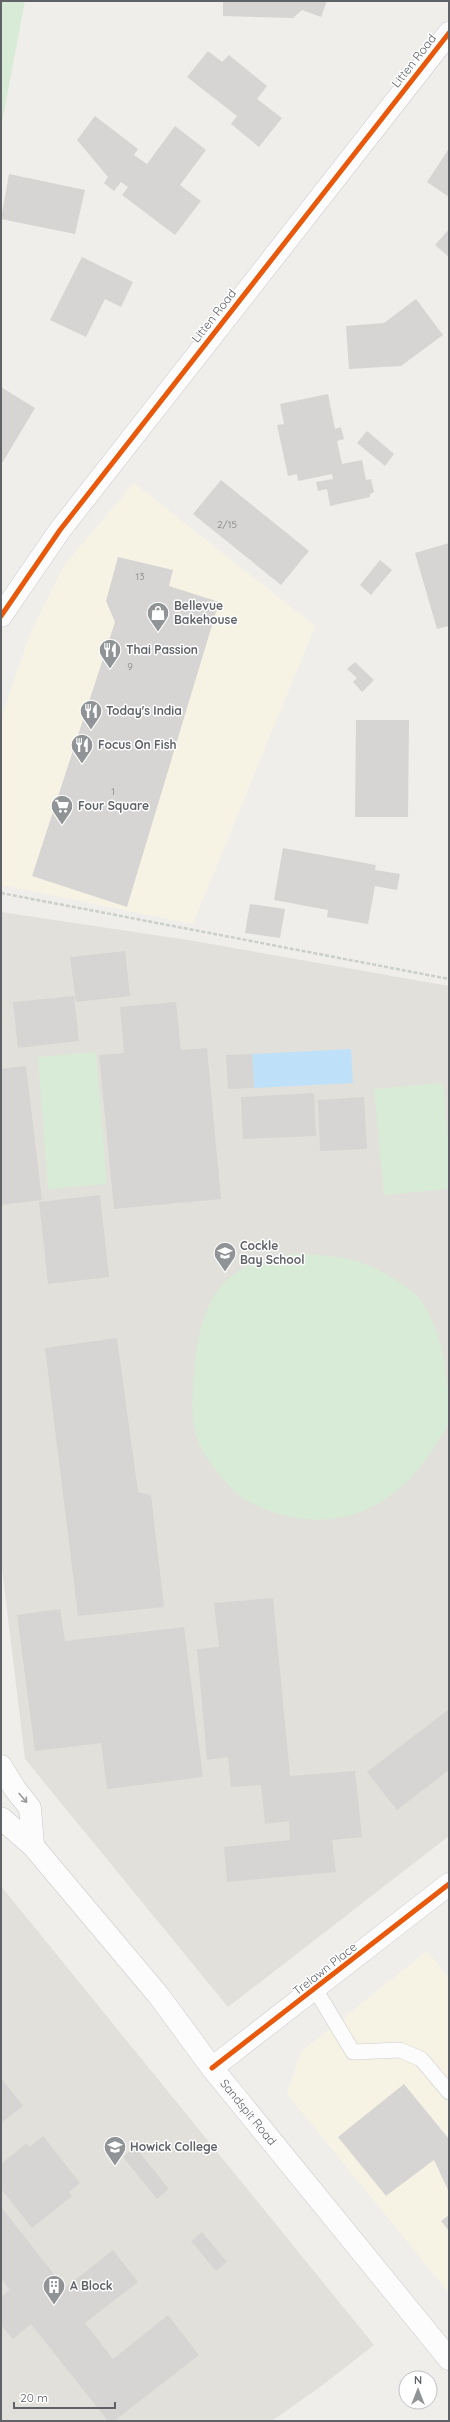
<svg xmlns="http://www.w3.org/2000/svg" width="450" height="2422" viewBox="0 0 450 2422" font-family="Quicksand,sans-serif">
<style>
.commercial{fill:#f7f3e4}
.education{fill:#e2e0da}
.green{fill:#d8ebd6}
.water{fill:#bfe0f9}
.building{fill:#d6d5d3}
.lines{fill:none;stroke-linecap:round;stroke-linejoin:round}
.lane-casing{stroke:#cbcccc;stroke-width:16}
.street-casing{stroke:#cbcccc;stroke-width:23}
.secondary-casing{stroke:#cacacb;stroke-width:23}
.path{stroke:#cacfcc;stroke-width:2.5;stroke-dasharray:4 2;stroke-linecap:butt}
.lane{stroke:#fdfcfc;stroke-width:15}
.street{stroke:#fdfcfc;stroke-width:22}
.secondary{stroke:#fdfcfc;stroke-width:22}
.cycleway-casing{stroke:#fff;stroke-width:8}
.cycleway{stroke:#e8590c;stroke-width:5}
.oneway{stroke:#96999c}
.labels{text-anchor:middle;stroke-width:3;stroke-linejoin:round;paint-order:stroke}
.number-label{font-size:10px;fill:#7e8184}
.street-label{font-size:12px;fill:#5f6368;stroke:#fff}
.poi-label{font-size:12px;font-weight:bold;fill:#5f6368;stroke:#fff;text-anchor:start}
</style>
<rect width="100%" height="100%" fill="#efeeea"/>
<path class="commercial" d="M134 483 315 626 193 924 1 885V719L31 631 65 564Z
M427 1951 449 1978V2293L287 2094 301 2052Z"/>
<path class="education" d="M1 912 188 940 449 986V1836L228 2007 25 1759 1 1560Z
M1 1886 374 2345 324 2384 272 2421H1Z"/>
<path class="green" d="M1 1H25L1 128Z
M96 1052 107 1184 48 1189 38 1057Z
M443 1083 449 1151V1189L384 1195 374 1089Z
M293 1254C318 1255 344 1255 367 1265 379 1269 413 1289 420 1299 444 1333 450 1381 448 1422 447 1430 440 1438 436 1444 419 1474 389 1503 355 1514 320 1526 278 1518 246 1500 233 1493 210 1464 202 1450 188 1424 193 1392 195 1364 198 1330 207 1292 237 1272 253 1262 275 1258 293 1254Z"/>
<path class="water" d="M351 1049 353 1083 254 1088 252 1054Z"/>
<path class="building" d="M223 1H327L321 17 302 10 293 18 223 16Z
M208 51 222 62 229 55 267 86 257 99 282 118 259 147 231 124 237 116 187 77Z
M95 116 138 149 134 155 147 164 175 126 206 150 180 185 201 201 175 235 122 195 128 187 121 182 114 191 104 183 108 177 77 140Z
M448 150 449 151V197L427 182Z
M9 174 85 190 75 234 1 219Z
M449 229V257L435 245Z
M82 257 133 282 121 307 105 299 86 337 50 320Z
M416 299 443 335 401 366 349 369 346 326 384 323Z
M1 387 35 408 1 465Z
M328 394 335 429 341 427 344 439 337 441 342 464 362 460 366 480 371 479 374 492 370 494V497L330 506 327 489 318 491 316 482 333 479 332 474 298 481 297 474 288 476 277 425 284 424 280 404Z
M367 431 394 454 385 466 357 443Z
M221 480 309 551 281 585 193 514Z
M449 543V626L437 629 415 553Z
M118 557 173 570 169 586 219 602 127 907 32 876 115 622 106 601Z
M380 560 392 570 371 595 360 585Z
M355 662 374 680 362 692 353 682 357 678 347 669Z
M356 720H409L408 817H355Z
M283 848 376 865 375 870 400 874 397 890 375 886 368 924 327 917 328 910 274 900Z
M250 904 285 909 280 938 245 933Z
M125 951 130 996 76 1002 70 957Z
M74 996 79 1041 18 1048 13 1002Z
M176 1002 181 1050 207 1048 221 1199 114 1209 99 1055 124 1053 120 1007Z
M252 1054 254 1088 228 1089 226 1055Z
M26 1066 42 1200 1 1205V1069Z
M314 1093 316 1136 243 1139 241 1097Z
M364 1097 367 1149 320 1151 318 1100Z
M100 1195 109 1277 48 1284 39 1202Z
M117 1338 138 1492 151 1495 164 1607 78 1616 45 1348Z
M273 1598 290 1776 355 1771 362 1837 332 1840 336 1872 227 1882 224 1847 290 1840 289 1821 265 1824 261 1785 231 1787 228 1757 207 1760 197 1649 219 1647 214 1603Z
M60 1609 65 1641 184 1627 203 1777 107 1789 101 1743 35 1751 17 1615Z
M449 1709V1770L397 1810 367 1772Z
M1 2078 23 2106 1 2123Z
M404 2084 449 2139V2192L434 2160 386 2196 338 2137Z
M43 2136 80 2183 69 2192 72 2196 32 2228 1 2189V2164L27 2143 29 2147Z
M135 2147 169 2189 157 2199 123 2157Z
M1 2207 65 2288 113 2250 138 2282 85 2323 113 2359 168 2315 199 2355 114 2421H108L31 2324 13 2339 1 2325V2297L10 2290 1 2278Z
M449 2215V2231L441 2221Z
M202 2232 227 2262 216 2271 191 2241Z"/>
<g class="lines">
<g class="lane-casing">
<path id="lane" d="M315 1989 353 2052 400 2050 421 2059 449 2092"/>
</g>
<g class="street-casing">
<path id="street" d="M212 2068 449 1884"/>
</g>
<g class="secondary-casing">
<g id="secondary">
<path d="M1 616 60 530 449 33"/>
<path d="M1 1766 15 1789 30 1808 33 1846"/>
<path id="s1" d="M1 1818 33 1846 159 1996 212 2068 449 2359"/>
</g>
</g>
<path class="path" d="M1 893 449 979"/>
<use href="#lane" class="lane"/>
<use href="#street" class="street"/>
<use href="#secondary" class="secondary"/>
<g class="cycleway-casing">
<path id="cycleway" d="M1 616 60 530 449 33
M212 2068 449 1884"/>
</g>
<use href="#cycleway" class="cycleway"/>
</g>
<defs><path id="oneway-shaft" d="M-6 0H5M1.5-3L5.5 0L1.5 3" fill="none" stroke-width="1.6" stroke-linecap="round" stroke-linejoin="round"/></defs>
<use class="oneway" href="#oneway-shaft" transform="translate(23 1798) rotate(50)"/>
<defs>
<g id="shop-pin" transform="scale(1.15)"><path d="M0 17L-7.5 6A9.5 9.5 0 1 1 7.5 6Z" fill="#919496" stroke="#fff"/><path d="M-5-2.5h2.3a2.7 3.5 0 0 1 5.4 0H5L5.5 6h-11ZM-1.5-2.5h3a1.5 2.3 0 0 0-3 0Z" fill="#fff"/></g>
<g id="restaurant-pin" transform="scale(1.15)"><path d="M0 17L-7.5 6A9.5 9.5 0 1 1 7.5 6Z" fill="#919496" stroke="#fff"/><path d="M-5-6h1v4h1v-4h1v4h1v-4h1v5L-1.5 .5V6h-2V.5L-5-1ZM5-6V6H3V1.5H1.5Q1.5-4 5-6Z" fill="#fff"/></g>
<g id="supermarket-pin" transform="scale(1.15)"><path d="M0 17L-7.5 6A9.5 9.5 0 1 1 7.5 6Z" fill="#919496" stroke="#fff"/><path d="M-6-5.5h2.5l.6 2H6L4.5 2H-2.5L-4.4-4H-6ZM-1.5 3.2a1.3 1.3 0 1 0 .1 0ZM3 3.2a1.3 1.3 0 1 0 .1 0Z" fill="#fff"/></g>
<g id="school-pin" transform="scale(1.15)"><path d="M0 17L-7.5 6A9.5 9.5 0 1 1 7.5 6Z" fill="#919496" stroke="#fff"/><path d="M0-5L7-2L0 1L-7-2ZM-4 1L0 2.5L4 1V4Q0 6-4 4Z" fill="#fff"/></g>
<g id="building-pin" transform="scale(1.15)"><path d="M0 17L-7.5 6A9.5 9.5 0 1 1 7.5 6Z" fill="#919496" stroke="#fff"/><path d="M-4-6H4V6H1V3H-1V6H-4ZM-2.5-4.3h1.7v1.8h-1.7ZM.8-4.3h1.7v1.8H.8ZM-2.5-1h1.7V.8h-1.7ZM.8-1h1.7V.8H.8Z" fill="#fff"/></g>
</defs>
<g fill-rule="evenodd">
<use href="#shop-pin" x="158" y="613"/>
<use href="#restaurant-pin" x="110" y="650"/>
<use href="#restaurant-pin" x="91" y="711"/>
<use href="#restaurant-pin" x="82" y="745"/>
<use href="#supermarket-pin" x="62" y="806"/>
<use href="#school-pin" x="225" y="1253"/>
<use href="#school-pin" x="115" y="2147"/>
<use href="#building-pin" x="54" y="2286"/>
</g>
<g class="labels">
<g class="number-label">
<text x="227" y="528">2/15</text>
<text x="140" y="580">13</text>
<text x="130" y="670">9</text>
<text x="113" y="795">1</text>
</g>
<g class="street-label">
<text transform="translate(414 61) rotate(-52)" y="4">Litten Road</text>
<text transform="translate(214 316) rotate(-52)" y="4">Litten Road</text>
<text transform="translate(325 1969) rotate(-38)" y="4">Trelawn Place</text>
<text dy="4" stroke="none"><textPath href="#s1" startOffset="385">Sandspit Road</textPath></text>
</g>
<g class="poi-label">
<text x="174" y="610">Bellevue<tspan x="174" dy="14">Bakehouse</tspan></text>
<text x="126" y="654">Thai Passion</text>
<text x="106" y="715">Today's India</text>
<text x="98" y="749">Focus On Fish</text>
<text x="78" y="810">Four Square</text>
<text x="240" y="1250">Cockle<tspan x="240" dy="14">Bay School</tspan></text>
<text x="130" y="2151">Howick College</text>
<text x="70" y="2290">A Block</text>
</g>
</g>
<rect width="450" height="2422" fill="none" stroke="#5f6368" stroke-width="4"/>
<g transform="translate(418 2390)"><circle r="19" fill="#ffffff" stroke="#bfc1c3"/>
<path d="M0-3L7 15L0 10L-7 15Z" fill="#919496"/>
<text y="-6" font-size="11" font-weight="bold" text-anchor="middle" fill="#5f6368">N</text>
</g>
<path d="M14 2402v6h101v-6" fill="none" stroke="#5f6368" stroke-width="2"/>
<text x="20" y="2402" font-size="12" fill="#5f6368" stroke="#ffffff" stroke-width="3" paint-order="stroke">20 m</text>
</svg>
